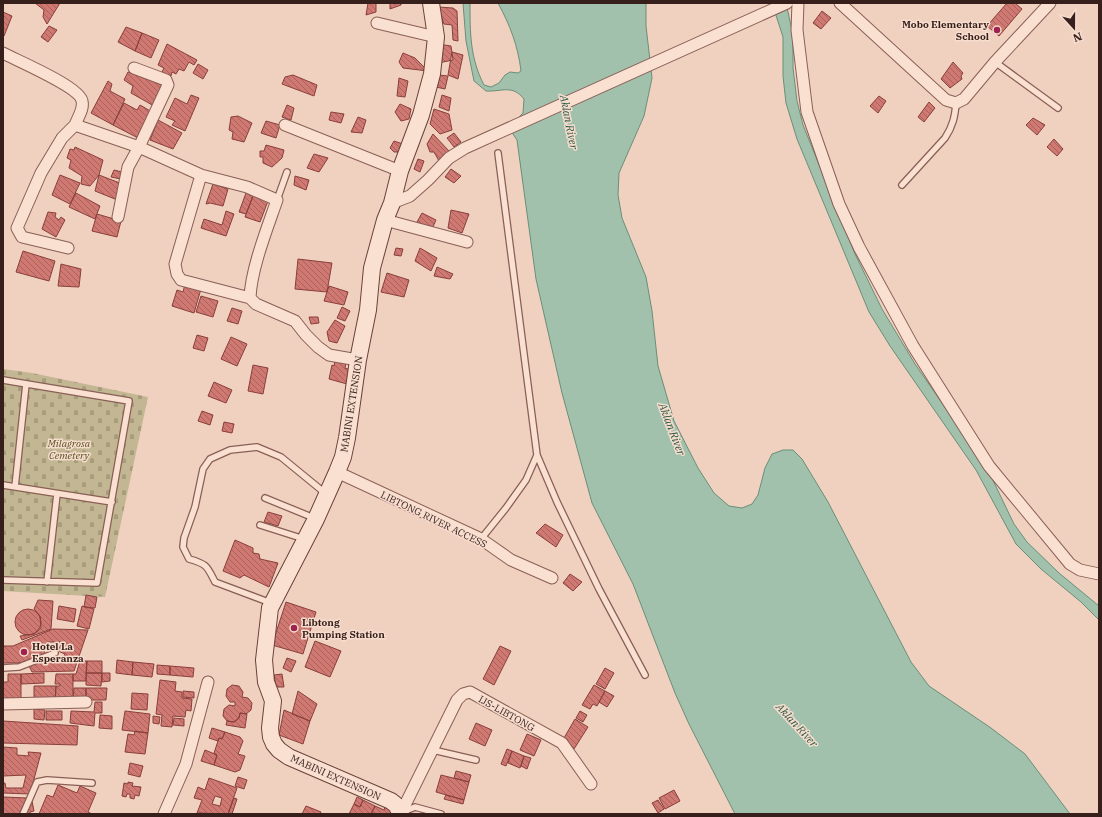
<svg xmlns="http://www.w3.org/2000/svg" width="1102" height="817" viewBox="0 0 1102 817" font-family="'IBM Plex Serif',serif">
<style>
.cemetery{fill:url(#cemetery-stones)}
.water{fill:#a2c1ad;stroke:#698f78}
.building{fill:url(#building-back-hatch);stroke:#893f3b;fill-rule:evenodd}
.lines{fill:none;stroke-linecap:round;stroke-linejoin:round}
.lane-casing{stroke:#895f56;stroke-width:8}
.street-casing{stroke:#895f56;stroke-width:13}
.secondary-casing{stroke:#6a4139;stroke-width:18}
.lane{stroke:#fae0d1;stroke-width:5.5}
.street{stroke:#fae0d1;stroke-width:11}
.secondary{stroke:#fae0d1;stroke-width:16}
.poi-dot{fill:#9b234d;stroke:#f7ddce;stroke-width:1.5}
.labels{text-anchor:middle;stroke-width:3;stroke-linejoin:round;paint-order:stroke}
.poi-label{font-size:10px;font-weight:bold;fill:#371f1b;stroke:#f7ddce;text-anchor:start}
.street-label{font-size:10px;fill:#371f1b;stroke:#f7ddce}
.park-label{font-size:10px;font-style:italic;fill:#555021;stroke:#f7ddce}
.water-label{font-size:11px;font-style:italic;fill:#2a5845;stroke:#f7ddce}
</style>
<defs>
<pattern id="cemetery-stones" width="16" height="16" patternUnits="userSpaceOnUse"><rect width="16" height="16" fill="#c2b792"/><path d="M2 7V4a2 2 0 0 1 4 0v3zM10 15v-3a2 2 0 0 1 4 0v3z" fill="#a79d7d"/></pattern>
<pattern id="building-back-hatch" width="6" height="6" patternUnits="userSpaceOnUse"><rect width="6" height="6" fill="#d07872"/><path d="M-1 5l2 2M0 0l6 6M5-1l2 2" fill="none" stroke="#aa625d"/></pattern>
</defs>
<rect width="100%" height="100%" fill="#f0d0be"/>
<path class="cemetery" d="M3 369 32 373 148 397 105 597 3 591Z"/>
<path class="water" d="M463 3H470C470 33 470 58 484 85L491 87 499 83 505 75 510 72 518 73 521 71C518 46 510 25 498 3H646V26L652 78 644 116 619 173 618 195 622 218 646 277 652 311 658 366 674 421 698 468 714 493 729 506 742 508 752 504 758 495 765 468 772 454 783 450H793L802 459 828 502 911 662 929 686 991 728 1025 754 1070 814H735L689 724 675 693 633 584 592 503 562 393 536 279 517 140 513 134V123L523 113 524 99C512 84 502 92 486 91L474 81 466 41Z
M772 3H786L793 35V68L797 101 803 125 855 254 882 309 915 364 987 468 1014 524 1027 542 1059 573 1099 606V620L1081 602 1041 569 1016 544 976 470 890 346 869 312 797 139 786 103 783 76V37Z"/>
<path class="building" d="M35 3H60L47 24 43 17 44 10Z
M368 3H376V12L366 15Z
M390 3H401V5L390 9Z
M1007 3H1015L1022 9 999 36 987 26Z
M438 7 453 8 457 11 458 41 453 40 452 25 444 24 442 18 439 19Z
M822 11 831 18 821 29 813 23Z
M3 12 12 16 4 36 3 35Z
M49 26 57 30 48 42 41 37Z
M126 27 142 33 135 51 118 42Z
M142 33 159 40 151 58 135 51Z
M167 44 197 60 194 65 189 62 184 71 179 69 176 74 172 72 171 76 162 72 164 68 158 65Z
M438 44 451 46 453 60 438 63Z
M452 52 463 55 458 79 448 75Z
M403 53 415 58 428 71 403 68 399 62Z
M953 62 963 73 961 76 962 79 950 88 941 79Z
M198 64 208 70 203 79 193 73Z
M128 72 162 85 154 106 131 93 133 86 124 80Z
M293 75 317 85 314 96 282 84 285 77Z
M439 75 448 76 445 89 436 87Z
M399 78 408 81 405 97 397 96Z
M108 81 112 84 110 91 125 99 113 125 91 113Z
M191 95 199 98 185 131 172 125 175 121 166 117 175 98 187 104Z
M442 95 451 98 449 111 439 107Z
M879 96 886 101 878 113 870 106Z
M929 102 935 108 924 122 918 117Z
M124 103 137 110 140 105 152 112 138 138 113 125Z
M400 104 411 109 409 119 401 121 395 112Z
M287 105 294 108 291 120 282 117Z
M434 109 449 114 452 130 440 134 430 124Z
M331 112 344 114 341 123 329 120Z
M238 116 252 123 244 142 232 139 233 132 229 130 231 117Z
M358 117 366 120 362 133 351 132Z
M1033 118 1045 125 1037 135 1026 125Z
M158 120 182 133 173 149 150 140Z
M266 121 280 125 276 138 261 133Z
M454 133 461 142 454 147 447 138Z
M433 134 449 151 439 161 434 152H430L427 144Z
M1054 139 1063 149 1057 156 1047 147Z
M394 141 409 146 406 152H394L390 148Z
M266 145 284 150 282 158 272 167 263 163V157H260V151H264Z
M75 147 103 160 99 175 90 186 81 184 82 176 69 168 71 160 67 158 70 149 74 150Z
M314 154 328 158 319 172 307 168Z
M418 159 424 161 420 172 414 169Z
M451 169 461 176 454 183 445 177Z
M114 170 122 172 121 179 111 177Z
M60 175 80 183 70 204 52 195Z
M99 175 125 185 120 201 95 191Z
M295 176 309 180 306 190 294 185Z
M213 184 228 189 223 206 210 203 206 204Z
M76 193 100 206 95 219 69 207Z
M246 193 253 196 246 214 239 212Z
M253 196 268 201 260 222 245 217Z
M451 210 469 214 462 233 448 228Z
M226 211 234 214 226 236 201 228 204 219 222 225Z
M48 212 56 213 55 217 59 220 61 217 65 220 56 237 42 229Z
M422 213 436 220 432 229 417 222Z
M97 214 121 221 117 237 92 231Z
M396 248 403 249 401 256 394 255Z
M420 248 437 258 431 271 415 261Z
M23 251 55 261 49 281 16 272Z
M298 259 332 263 327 292 295 289Z
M61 264 81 269 79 287 58 286Z
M437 267 453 274 450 279 434 276Z
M387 273 409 280 404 297 381 292Z
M185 284 201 289 194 313 172 306 177 290 183 292Z
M329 286 348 292 344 305 324 301Z
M201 296 218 301 213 317 196 312Z
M342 307 350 311 345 321 337 318Z
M232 308 242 311 238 324 227 321Z
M309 317H318L319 323 311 324Z
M335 320 345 326 337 343 329 341 327 332Z
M197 335 208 338 204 351 193 348Z
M231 337 247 344 237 366 221 359Z
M335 360 346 363 345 368 351 370 347 384 329 379 332 365 334 366Z
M253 365 268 368 263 394 248 391Z
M214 382 232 390 226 403 208 396Z
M202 411 213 415 210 425 198 421Z
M224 422 234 424 232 433 222 431Z
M268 512 282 516 278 526 264 522Z
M545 524 563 535 556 547 536 533Z
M235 540 253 548V553L259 554 260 559 278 563 269 587 244 575 240 578 223 571Z
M570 574 582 582 573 591 563 583Z
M86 595 97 597 95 608 84 607Z
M38 600 53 601 51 629 22 640 20 636 34 634 41 628 40 616 34 609Z
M286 602 316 612 303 654 272 645Z
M59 606 76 609 74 622 57 619Z
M82 606 94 609 89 629 77 626Z
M15 622a13 13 0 1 1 26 0a13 13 0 1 1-26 0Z
M53 629 88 630 74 671 32 672 29 666 34 662 70 661 63 658 65 654 58 651 62 642H48L47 646 43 648 45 654 24 663H3V646H13Z
M315 641 341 651 330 677 305 667Z
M500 646 511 651 494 685 483 679Z
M287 658 296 661 291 672 283 668Z
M117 660 133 662 132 675 116 673Z
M80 661H87L86 681H73V674H76Z
M87 661H102V673H86Z
M133 662 154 664 152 677 132 675Z
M157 665 170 666V675L157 674Z
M170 666 194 668 193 677 170 675Z
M605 668 614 673 605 689 596 684Z
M44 673V683L21 684V674Z
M86 673H102L101 686 86 685Z
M102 673H110V681L102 682Z
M8 674H21V699H3V682H8Z
M56 674H73V701H55L56 686H60V684H55Z
M282 674 284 687H276L274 675Z
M160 680 176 682 175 691 182 692V698L192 699 191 711 186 710 185 717 173 716 172 727 161 726 162 715 156 714Z
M232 685 239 686 243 692 242 697 248 698 252 703 251 710 246 714 240 713 239 718 234 722 227 721 223 716 224 709 229 705 235 706V702H230L226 696 227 689Z
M594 685 605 691 597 706 593 704 590 709 582 705Z
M34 686H56L55 701H34Z
M74 688H86V700H73Z
M86 688H107L106 700H86Z
M183 691 194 692V698L183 697Z
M298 691 317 704 310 721 292 714Z
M605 691 614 696 607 707 599 702Z
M132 693 148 694 147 710 131 709Z
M95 702H102V713H95L94 726 70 723 71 711 94 712Z
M34 709 45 710 44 720 34 719Z
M284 710 310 721 303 744 279 735Z
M46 711H62V720H46Z
M125 711 150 714 148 733 122 730Z
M580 711 587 715 583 722 576 718Z
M240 713 247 714 245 728 226 725 227 721 234 722 239 718Z
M100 715 112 716V729L99 728Z
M153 716 160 717 159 724 153 723Z
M174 718 184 719V726L173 725Z
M575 719 588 727 574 749 566 744 568 740 564 738Z
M3 721 78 726 77 745 3 743Z
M476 723 492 730 485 746 469 739Z
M212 728 225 732 222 739 219 738 218 741 209 738Z
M135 731 148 733 145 754 125 752 128 734 134 735Z
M225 732 240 737 243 741 238 754 245 756 240 770 235 772 214 765 217 755 214 753 219 738 222 739Z
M527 734 541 740 534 756 520 750Z
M3 747 17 748V755L29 756 28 752 41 753 30 794 3 793V783H5L6 788H23L26 775 3 776Z
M507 749 512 751 506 766 501 764Z
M205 750 217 755 214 765 201 761Z
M512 751 524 756 520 768 508 763Z
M524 756 531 758 527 769 521 766Z
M130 763 143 766 140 777 128 774Z
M456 771 471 775 469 782 454 778Z
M441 775 469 782 464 800 436 792Z
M238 777 247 780 244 789 235 786Z
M209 778 237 788 228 814 197 813 202 800 194 798 198 787 205 790ZM215 796 222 798 220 806 212 804Z
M128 782 133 783 132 786 141 787 139 796 135 795 134 799 130 798V794H127L126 797 122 796 124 783 128 784Z
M58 785 77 793 80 786 96 793 88 812 92 814H39L47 795 53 797Z
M674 790 680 801 665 809 659 798Z
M446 795 464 800 463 804 444 799Z
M3 797 27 798V801H32L34 811 30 812V814H3Z
M357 797 363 800 360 807 354 804Z
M234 798 237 799 232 814H228Z
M363 800 375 806 371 814H349L354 804 360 807Z
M658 800 664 809 658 813 652 803Z
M306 806 321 812 320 814H302Z
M375 806 384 810 385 807 390 810 393 814H371Z"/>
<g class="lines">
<g class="lane-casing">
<path id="lane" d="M995 62 1058 108
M498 153 537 455 557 502 599 589 645 675
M902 185 945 138C953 126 955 116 956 103
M277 200 287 172
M3 380 129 401 97 583 3 580
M3 485 112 502
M15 487 26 384
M265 498 314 518
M260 525 304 539
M481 539 506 508 526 480 537 455
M47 582 57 494
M271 603 215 582C207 566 207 564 189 559L183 547 184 538 195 507 203 469 210 459 230 450 257 447 281 457 325 493
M3 668 19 667 55 653
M433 750 476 760
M403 812 415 807 441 814
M23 814 37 782 47 780 92 783"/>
</g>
<g class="street-casing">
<path id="street" d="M798 3 797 30 807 112 839 204 859 247 913 346 989 466 1070 564 1080 570 1099 574
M840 3 946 100 956 103 964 99 995 62 1050 3
M377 23 436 37
M3 53C18 61 80 87 82 101 84 109 78 117 75 125L139 147 201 175 247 187 277 200C267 229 251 269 250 298L256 304 295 321 306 335 318 347 329 355 358 360
M285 125 400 171
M201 175 175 264 177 274 181 280 250 298
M392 203 410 196 428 180 449 158 465 148 787 3
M118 217 128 167 139 147 168 85 166 80 134 68
M385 220 467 242
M68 248 22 237 17 228 41 173 62 138 75 125
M337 472 481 539 511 560 552 578
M3 704 86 702
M401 813 457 700 463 694 470 692 562 743 591 784
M164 814 186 764 208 682"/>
</g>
<g class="secondary-casing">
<path id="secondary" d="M401 814 396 805 391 801 289 757 279 750 274 744 271 737 270 728 273 701 266 682 264 660 270 608 316 519 337 472 343 457 347 438 358 360 368 310 372 268 385 220 392 203 400 171 421 115 432 74 436 37 431 3"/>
</g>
<use href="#lane" class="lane"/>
<use href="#street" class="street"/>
<use href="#secondary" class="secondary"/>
</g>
<g class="poi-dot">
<circle cx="997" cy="30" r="4"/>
<circle cx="294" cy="628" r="4"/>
<circle cx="24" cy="652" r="4"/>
</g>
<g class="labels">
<g class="poi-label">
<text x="989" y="28" text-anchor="end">Mobo Elementary<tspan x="989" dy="12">School</tspan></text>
<text x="302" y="626">Libtong<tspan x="302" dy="12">Pumping Station</tspan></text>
<text x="32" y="650">Hotel La<tspan x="32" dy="12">Esperanza</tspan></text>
</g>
<g class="street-label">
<text transform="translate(351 404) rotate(-81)" y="4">MABINI EXTENSION</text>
<text transform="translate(434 519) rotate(26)" y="4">LIBTONG RIVER ACCESS</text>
<text transform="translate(507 713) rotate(29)" y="4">IJS-LIBTONG</text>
<text transform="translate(336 777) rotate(24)" y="4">MABINI EXTENSION</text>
</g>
<g class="park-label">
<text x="69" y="447">Milagrosa<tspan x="69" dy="12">Cemetery</tspan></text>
</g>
<g class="water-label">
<text transform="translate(569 122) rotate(79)" y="4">Aklan River</text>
<text transform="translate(672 429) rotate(69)" y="4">Aklan River</text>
<text transform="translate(797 725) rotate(47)" y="4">Aklan River</text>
</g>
</g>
<rect width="1102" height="817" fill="none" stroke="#371f1b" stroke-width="8"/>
<g transform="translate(1074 28) rotate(159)" stroke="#f7ddce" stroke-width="3" paint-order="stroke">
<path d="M0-3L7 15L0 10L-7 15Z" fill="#371f1b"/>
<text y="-6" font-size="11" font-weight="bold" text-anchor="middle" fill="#371f1b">N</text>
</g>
</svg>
